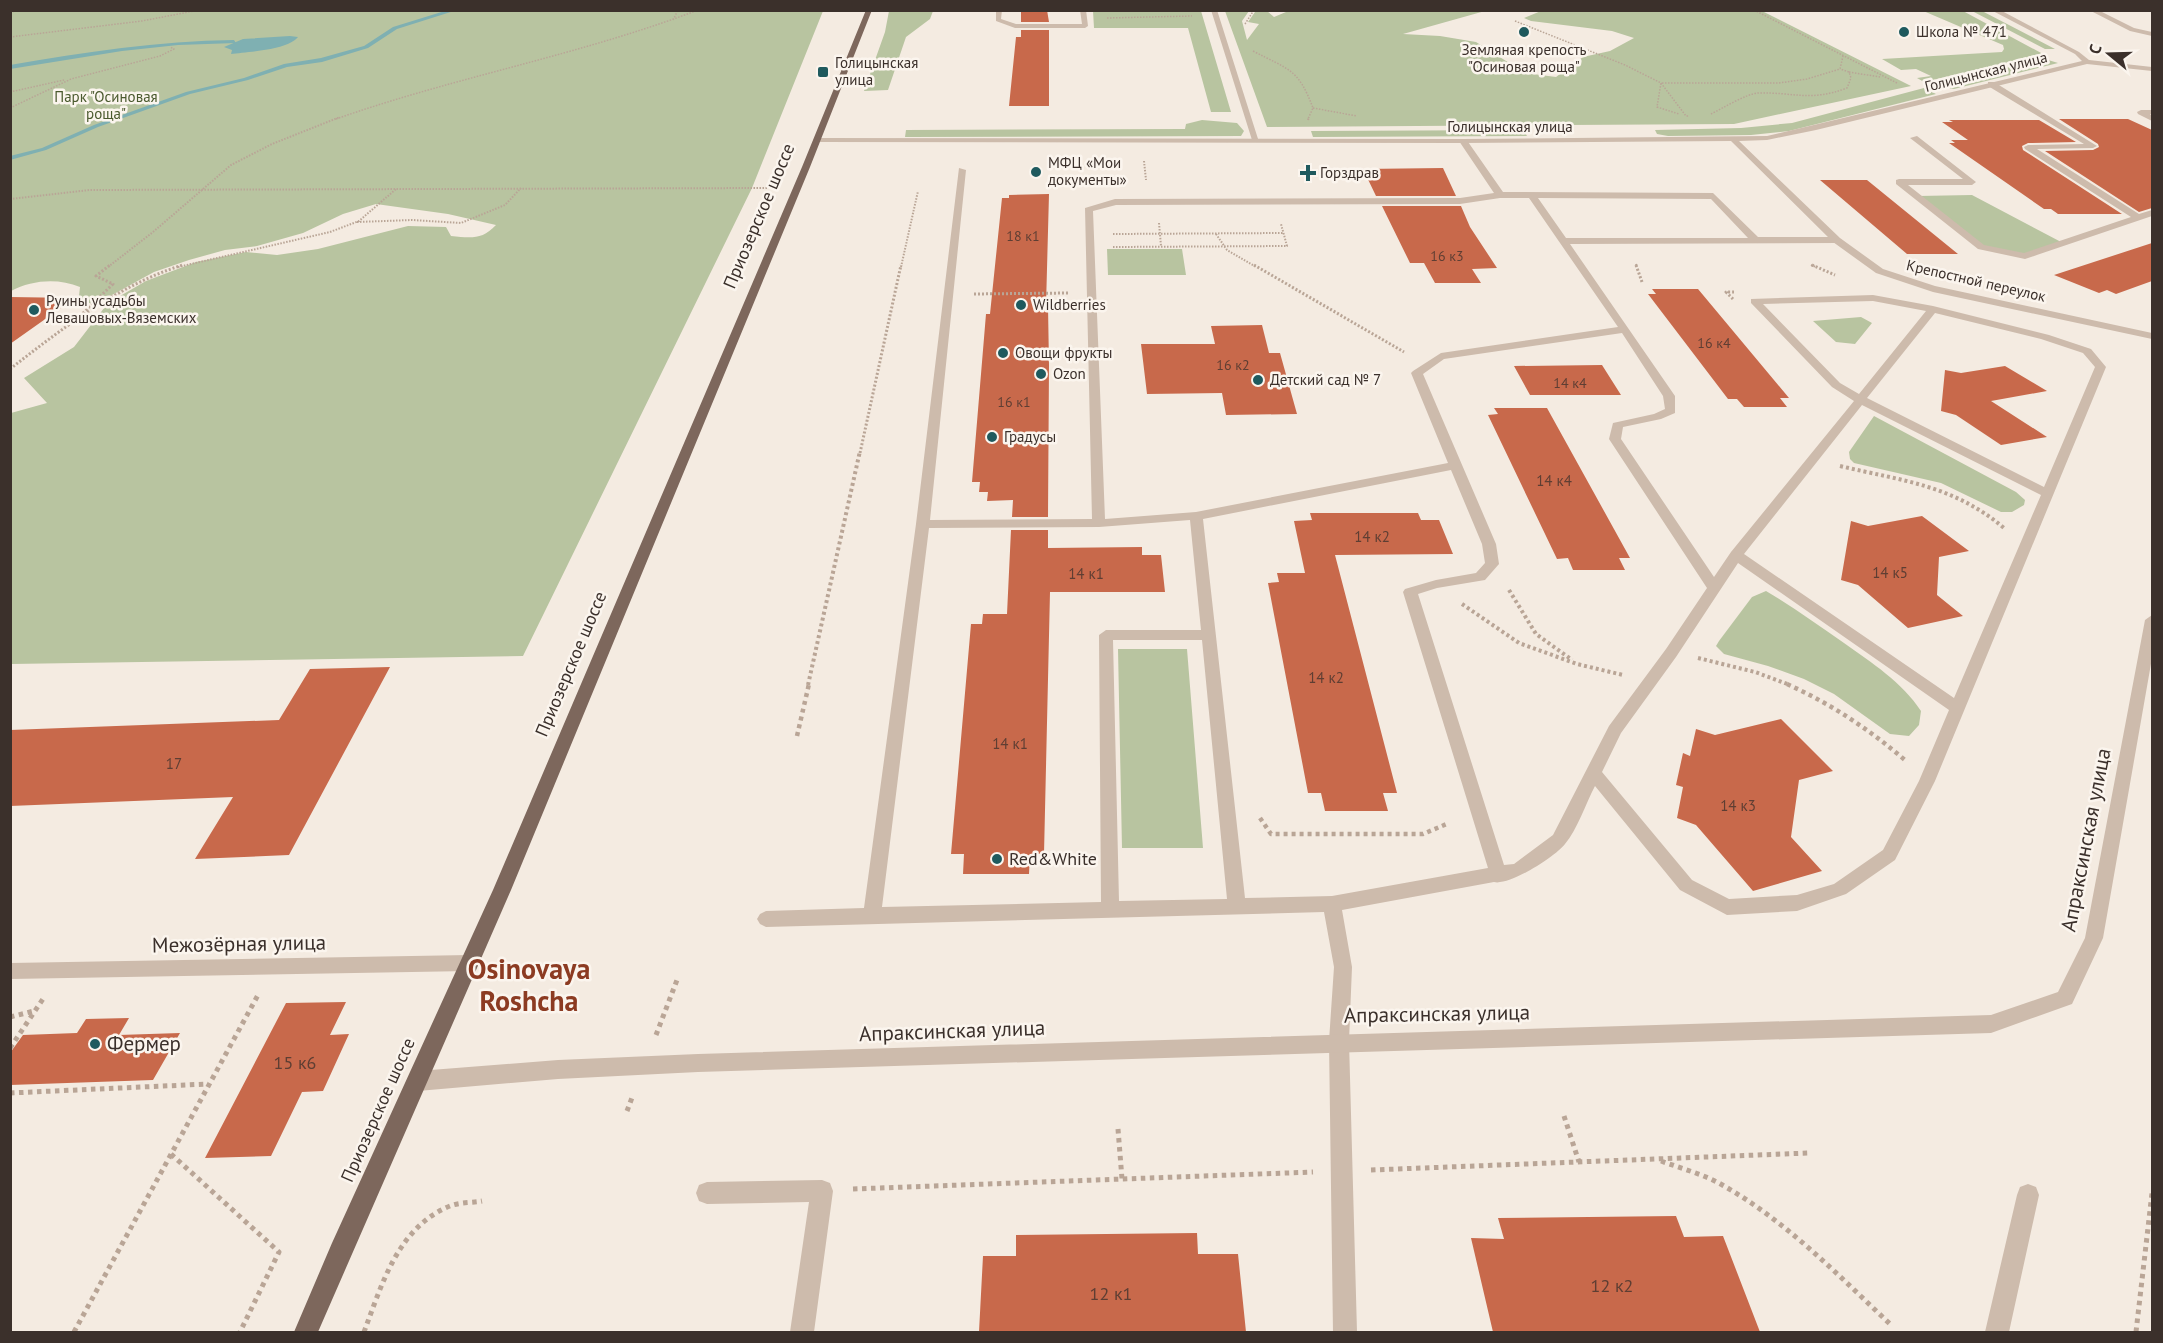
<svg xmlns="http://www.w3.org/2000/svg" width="2163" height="1343" viewBox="0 0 2163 1343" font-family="'PT Sans',sans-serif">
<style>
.green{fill:#b8c4a0}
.water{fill:#7fb0b2}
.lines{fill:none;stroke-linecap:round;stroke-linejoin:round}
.stream{fill:#7fb0b2;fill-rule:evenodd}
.building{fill:#c8694b}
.path-far5{stroke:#b9a596;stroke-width:1.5;stroke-dasharray:1.5 1.5;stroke-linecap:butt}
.path-far4{stroke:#b9a596;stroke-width:2;stroke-dasharray:1.5 1.5;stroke-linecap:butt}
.path-far3{stroke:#b9a596;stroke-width:3;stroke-dasharray:2 2;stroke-linecap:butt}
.path-far2{stroke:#b9a596;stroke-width:4;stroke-dasharray:3 3;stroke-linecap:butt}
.path-far1{stroke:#b9a596;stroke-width:4.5;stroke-dasharray:4 4;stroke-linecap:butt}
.path{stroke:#b9a596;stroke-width:5;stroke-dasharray:4.5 4.5;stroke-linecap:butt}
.service{fill:#cdbbac;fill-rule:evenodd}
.minor{fill:#cdbbac;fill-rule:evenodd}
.primary{fill:#7d675c;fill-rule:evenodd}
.poi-dot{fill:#1f5a5e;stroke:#fbf5ee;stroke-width:2}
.labels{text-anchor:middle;stroke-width:5;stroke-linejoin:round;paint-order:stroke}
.far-number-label{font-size:14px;fill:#5e3e33}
.far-poi-label{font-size:15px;fill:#3b302b;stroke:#fbf5ee;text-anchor:start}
.far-street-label{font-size:15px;fill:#3b302b;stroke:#fbf5ee}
.far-park-label{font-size:15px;fill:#4a5a2e;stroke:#fbf5ee}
.number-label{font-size:15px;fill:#5e3e33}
.street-label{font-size:18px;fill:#3b302b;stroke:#fbf5ee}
.poi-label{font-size:18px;fill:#3b302b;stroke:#fbf5ee;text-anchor:start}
.near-number-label{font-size:18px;fill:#5e3e33}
.near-street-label{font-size:21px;fill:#3b302b;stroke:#fbf5ee}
.near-poi-label{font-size:21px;fill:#3b302b;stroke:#fbf5ee;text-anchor:start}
.near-district-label{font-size:28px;font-weight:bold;fill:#8c3b22;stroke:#fbf5ee}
</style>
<rect width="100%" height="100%" fill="#f4ebe1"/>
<path class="green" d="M1281 10 1485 11 1403 34 1440 36 1476 42 1525 73 1556 77 1583 57 1610 51 1634 38 1612 31 1531 21 1524 18 1541 11H1762L1911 86 1734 124 1267 127 1225 11H1249L1242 21 1247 40 1259 24 1248 22 1255 12 1267 11 1274 17 1286 12Z
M1921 10 1963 11 2043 54 1924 82 1917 78 1931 76 1916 69 1901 70 1882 59 2002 52 2004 49 2003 45Z
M11 11H823L752 188 523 656 11 664V413L47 403 24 378 74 347 108 303 146 281 196 262 246 252 277 255 318 249 408 226 446 227 451 236C471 238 482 240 496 225L448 214 376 204 343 214 303 233 257 246 225 250 189 260 154 272 101 301 78 305 80 287C58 278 32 280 11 291Z
M889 11H933L930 19 906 37 888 90 864 91 885 32Z
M1093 11H1201L1231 112H1211L1188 28H1094Z
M1972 11H1982L2055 49H2045Z
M2045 59 2058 63 1954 89 1932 85Z
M1924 88 1936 94 1789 131 1751 135 1668 136 1657 134 1655 130 1741 128 1792 123Z
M1202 120 1237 123 1244 131 1241 136 905 137 906 130 1185 129 1186 124Z
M1523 130 1527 136 1313 137 1311 131Z
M1972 195 2063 243 2025 256 1981 247 1918 196Z
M1107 249H1182L1186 275H1108Z
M1861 317 1872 323 1855 344 1836 342 1813 321Z
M1874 416 2016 492 2025 500 2024 505 2012 512H2001L1941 483 1854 463 1850 459 1849 452Z
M1766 591C1793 607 1818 625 1844 643 1872 663 1902 682 1921 711L1919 725 1909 736 1890 734 1834 694 1804 679 1768 666 1724 654 1716 646 1719 641 1752 597Z
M1118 649H1187L1203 848H1122Z"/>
<path class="water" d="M290 36 298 37C288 50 247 52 231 54L232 50 224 47 243 39Z"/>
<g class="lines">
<path class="stream" d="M448 10H457L397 29 368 48 322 62 287 67 248 80 190 94 98 127 46 150 10 160V156L42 148 94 125 186 92 244 78 284 64 321 58 364 46 393 27Z
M234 40 236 43 178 45 122 51 10 69V65C85 52 158 41 234 40Z"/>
</g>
<path class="building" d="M1021 10H1047L1049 22H1021Z
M1021 30H1049V106H1009L1016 37H1021Z
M2059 119H2128L2152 130V208L2139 212 2045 151 2093 150 2099 147 2098 144Z
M1949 120H2039L2076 142 2028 143 2022 146 2023 150 2122 214H2058L2051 209H2044L1949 143H1955L1951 140H1968L1942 122H1953Z
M1443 168 1456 196H1376L1363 169Z
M1820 180H1867L1958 254H1907Z
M1049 194 1046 306H1048L1049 365 1048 517H1012L1013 500 987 501 988 492H979L980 482H972L986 314H990L1002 198H1009V195Z
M1382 206H1461L1470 227 1497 268 1472 269 1481 283H1435L1424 263H1410Z
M2152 243V281L2116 294 2107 290 2099 293 2054 275Z
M1652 289H1698L1789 398H1780L1787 407H1744L1737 399H1728L1648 294H1656Z
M10 297 75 298 10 344Z
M1262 325 1269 353H1280L1297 414 1226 415 1222 393 1147 394 1141 344H1215L1211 326Z
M1602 365 1621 395H1530L1514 366Z
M2005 366 2047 391 1991 401 2047 437 2001 445 1956 415 1941 411 1945 370 1961 373Z
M1494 408H1547L1630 558H1619L1625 570H1573L1568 558 1557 559 1488 415 1498 414Z
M1310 513H1418L1421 520H1439L1453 554 1335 555 1397 793H1383L1388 811H1325L1321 793H1308L1268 583 1279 582 1277 573H1305L1294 521 1312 520Z
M1922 516 1969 551 1939 557 1937 595 1963 616 1908 628 1858 585 1841 580 1851 521 1868 526Z
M1011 530H1048V548L1142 547V555H1161L1165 592H1050L1044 854H1030L1029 874H963L964 854H951L971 624H982L983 614H1007Z
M390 667 289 855 195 859 233 797 10 806V730L279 720 310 669Z
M1781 719 1833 771 1799 780 1791 837 1822 871 1753 891 1696 825 1677 818 1683 787 1676 785 1683 753 1690 756 1696 729 1715 735Z
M346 1002 330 1035 349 1034 323 1091 302 1092 271 1156 205 1158 286 1003Z
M129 1018 119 1035 180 1033 153 1080 10 1085V1053L23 1035 77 1033 86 1019Z
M1676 1216 1684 1237 1723 1236 1760 1332H1493L1471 1238 1504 1239 1498 1218Z
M1197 1233 1198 1254H1238L1246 1332H979L983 1256H1016V1235Z"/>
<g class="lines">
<path class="path-far5" d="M1754 10 1897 83
M10 13 17 10
M1107 18 1192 16
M673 20 678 10
M1515 21 1625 65 1661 83 1657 107 1679 114
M1245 24 1254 10
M10 37 142 21 199 10
M1253 51C1289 70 1298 68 1313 108L1308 119
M1849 72 1880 77
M1661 83 1686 116H1689
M1662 83H1779L1807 79 1840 69 1843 56
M10 92 64 80
M10 108 71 79 160 56 174 49 170 47
M1313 108 1357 116
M1711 114C1723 108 1746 94 1758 93 1794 92 1810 102 1847 88L1851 78 1849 72 1840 69
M336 119C455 77 580 55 698 10"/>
<path class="path-far4" d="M1308 120 1309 117
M1144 161 1146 180
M10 199 90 190 768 188
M357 222 412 220 461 223 505 205 521 188
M1159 223 1161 246
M1113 234 1283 233
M1216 234 1227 250 1256 267
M1113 247 1287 246 1281 224
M1636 264 1637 267
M1811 265 1816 267
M108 267 153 232 231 165 272 144 340 117
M178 267 330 232 359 221 396 189
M901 267 918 191"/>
<path class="path-far3" d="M1254 265 1404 352
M1636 265 1642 282
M1812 265 1835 275
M974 294 1068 293
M1733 299 1726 292H1734
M80 316 113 284 96 276 110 265
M10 369C63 328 118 285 183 265
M860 453 901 265"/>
<path class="path-far2" d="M1840 466C1903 481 1953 485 2004 528
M1509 590 1536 634 1572 660
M1462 604 1519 643 1577 664 1623 675
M1698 658 1755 672 1790 685
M808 685 860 451"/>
<path class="path-far1" d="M1787 684C1831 704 1869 729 1906 761
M797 736 809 684
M1260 818 1271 834H1423L1449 823"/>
<path class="path" d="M10 1017 34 1011
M656 1035 677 980
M10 1048 43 999
M10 1093 208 1084
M627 1111 633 1095
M1564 1116 1579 1162
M1118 1129 1122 1179
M171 1154 279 1252 240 1332
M1661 1161C1680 1168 1699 1173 1717 1182 1783 1218 1836 1273 1890 1324
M1371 1170 1809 1153
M853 1189 1313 1172
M74 1332 258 995
M364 1332C382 1284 398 1227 450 1206 460 1202 472 1203 482 1201
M2136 1332 2152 1193"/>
<path class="service" d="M996 10H1002L1001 19 1016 24H1082L1080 10H1086L1088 26 1085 28H1015L996 21Z
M1211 10H1217L1259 142 1252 140Z
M2089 10H2098L2134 28 2152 32V36L2130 31Z
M1988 82H1994L2097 146 2093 148 2037 149 2139 214 2152 210V216L2025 259 1978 249 1896 184V180L1899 179H1963L1910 138 1917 136 1976 182 1972 185H1908L1984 245 2024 253 2131 217 2025 149 2024 147 2028 145 2084 144 1988 86Z
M2141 110H2152V114H2150L2152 116V121L2138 114 2137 112Z
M1463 139H1466L1503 192 1713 193 1758 237H1837L1842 240 1837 243 1570 244 1675 396V413L1661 419 1623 427 1621 439 1714 577 1731 552 1854 401 1832 387 1751 303V299L1873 295 1933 306 2049 335 2091 349 2106 367 1935 781 1895 860 1846 894 1797 911 1727 915 1680 890 1595 786C1586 803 1577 830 1565 844 1555 857 1509 886 1494 882L1342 910 1352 967 1349 1041 1357 1332H1333L1329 1041 1334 967 1324 912 766 927 760 924 757 919 760 914 766 911 864 908 916 524 959 168 966 170 930 520 1092 519 1085 208 1115 199 1460 198 1494 193 1459 141ZM1500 198H1529L1618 327 1441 353 1413 371 1411 373 1448 463 1196 512 1105 519 1093 211 1116 205 1460 204ZM1538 198 1711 199 1748 238H1566ZM1873 301 1926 311 1859 394 1840 383 1763 304ZM1935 313 2041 339 2083 353 2095 367 2044 487 1867 398ZM1622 333 1663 396 1665 409 1654 414 1613 423 1609 439 1707 588 1666 649 1609 726 1553 835 1514 864 1504 865 1418 594 1437 588 1485 580 1499 564 1496 544 1423 374 1444 359ZM1862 405 2041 495 1954 698 1744 554ZM1451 470 1482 544 1485 563 1476 573 1436 580 1405 589 1403 592 1488 868 1332 896 1245 898 1203 519ZM1190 520 1201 630H1106L1099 635 1101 902 882 907 929 528 1099 527ZM1738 563 1949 710 1919 781 1883 850 1834 884 1797 895 1729 899 1692 880 1602 772 1621 733 1676 657ZM1113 640H1202L1227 899 1119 901Z
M822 1180 830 1183 833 1191 814 1332H790L809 1202 707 1204 699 1201 696 1193 699 1185 707 1182Z
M2028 1184 2036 1187 2039 1195 2009 1332H1985L2017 1195 2020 1187Z"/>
<path class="minor" d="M1991 10H2000L2079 52 2089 60 2152 67V71L2087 64 1816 130 1767 140 1739 141 1840 238 1883 269 1935 286 2152 333V339L1933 292 1876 273 1833 242 1731 141 1463 143 817 142 813 140 817 138 1463 139 1767 136 2082 61 2075 54Z
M2152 615V658L2103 938 2072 1004 1991 1033 698 1072 558 1079 418 1091 411 1088 408 1081 411 1074 418 1071 558 1060 698 1054 1991 1015 2058 992 2085 938 2145 620Z
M469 955 476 957 478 963 476 969 469 971 10 979V963Z"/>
<path class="primary" d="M866 10H872L810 167 511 890 318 1332H294L332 1243 493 890 802 167Z"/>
</g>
<g class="poi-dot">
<circle cx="1524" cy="32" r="6"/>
<circle cx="1904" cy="32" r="6"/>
<rect x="817" y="66" width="12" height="12" rx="3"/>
<circle cx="1036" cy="172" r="6"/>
<path d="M1305 164h6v6h6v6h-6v6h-6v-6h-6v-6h6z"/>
<circle cx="1021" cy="305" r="6"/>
<circle cx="34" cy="310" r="6"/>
<circle cx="1003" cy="353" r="6"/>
<circle cx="1041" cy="374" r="6"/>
<circle cx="1258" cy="380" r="6"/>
<circle cx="992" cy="437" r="6"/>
<circle cx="997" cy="859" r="6"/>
<circle cx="95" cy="1044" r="6"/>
</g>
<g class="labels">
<g class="far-number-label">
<text x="1023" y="241">18 к1</text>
<text x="1447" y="261">16 к3</text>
<text x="1714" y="348">16 к4</text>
<text x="1233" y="370">16 к2</text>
<text x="1570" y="388">14 к4</text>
<text x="1014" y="407">16 к1</text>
</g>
<g class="far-poi-label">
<text x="1916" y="37">Школа № 471</text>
<text x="1524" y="55" text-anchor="middle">Земляная крепость<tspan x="1524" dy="17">"Осиновая роща"</tspan></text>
<text x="835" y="68">Голицынская<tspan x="835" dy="17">улица</tspan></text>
<text x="1048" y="168">МФЦ «Мои<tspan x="1048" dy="17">документы»</tspan></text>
<text x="1320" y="178">Горздрав</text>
<text x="46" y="306">Руины усадьбы<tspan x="46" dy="17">Левашовых-Вяземских</tspan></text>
<text x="1033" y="310">Wildberries</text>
<text x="1015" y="358">Овощи фрукты</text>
<text x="1053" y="379">Ozon</text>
<text x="1270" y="385">Детский сад № 7</text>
<text x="1004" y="442">Градусы</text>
</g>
<g class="far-street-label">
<text transform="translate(1986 72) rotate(-14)" y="5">Голицынская улица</text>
<text x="1510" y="132">Голицынская улица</text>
<text transform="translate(1976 281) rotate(13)" y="5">Крепостной переулок</text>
</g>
<g class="far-park-label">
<text x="106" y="102">Парк "Осиновая<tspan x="106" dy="17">роща"</tspan></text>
</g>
<g class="number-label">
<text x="1554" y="486">14 к4</text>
<text x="1372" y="542">14 к2</text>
<text x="1890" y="578">14 к5</text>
<text x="1086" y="579">14 к1</text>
<text x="1326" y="683">14 к2</text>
<text x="1010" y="749">14 к1</text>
<text x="174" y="769">17</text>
<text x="1738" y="811">14 к3</text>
</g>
<g class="street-label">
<text transform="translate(759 216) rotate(-67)" y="6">Приозерское шоссе</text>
<text transform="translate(571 664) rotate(-67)" y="6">Приозерское шоссе</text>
<text transform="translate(378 1110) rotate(-66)" y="6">Приозерское шоссе</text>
</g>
<g class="poi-label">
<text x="1009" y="865">Red&amp;White</text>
</g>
<g class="near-number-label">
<text x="295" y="1069">15 к6</text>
<text x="1612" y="1292">12 к2</text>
<text x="1111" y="1300">12 к1</text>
</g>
<g class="near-street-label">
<text transform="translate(2086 840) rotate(-79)" y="7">Апраксинская улица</text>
<text transform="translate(239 944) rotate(-1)" y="7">Межозёрная улица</text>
<text transform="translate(1437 1014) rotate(-1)" y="7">Апраксинская улица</text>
<text transform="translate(952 1031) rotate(-2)" y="7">Апраксинская улица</text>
</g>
<g class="near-poi-label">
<text x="107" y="1051">Фермер</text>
</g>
<g class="near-district-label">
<text x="529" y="979">Osinovaya<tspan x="529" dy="32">Roshcha</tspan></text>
</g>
</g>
<rect width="2163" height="1343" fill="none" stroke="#3b302b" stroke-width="24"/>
<g transform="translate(2109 54) rotate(289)" stroke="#fbf5ee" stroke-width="4.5" paint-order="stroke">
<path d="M0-4.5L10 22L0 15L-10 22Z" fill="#3b302b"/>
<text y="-9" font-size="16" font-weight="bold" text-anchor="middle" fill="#3b302b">С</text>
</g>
</svg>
